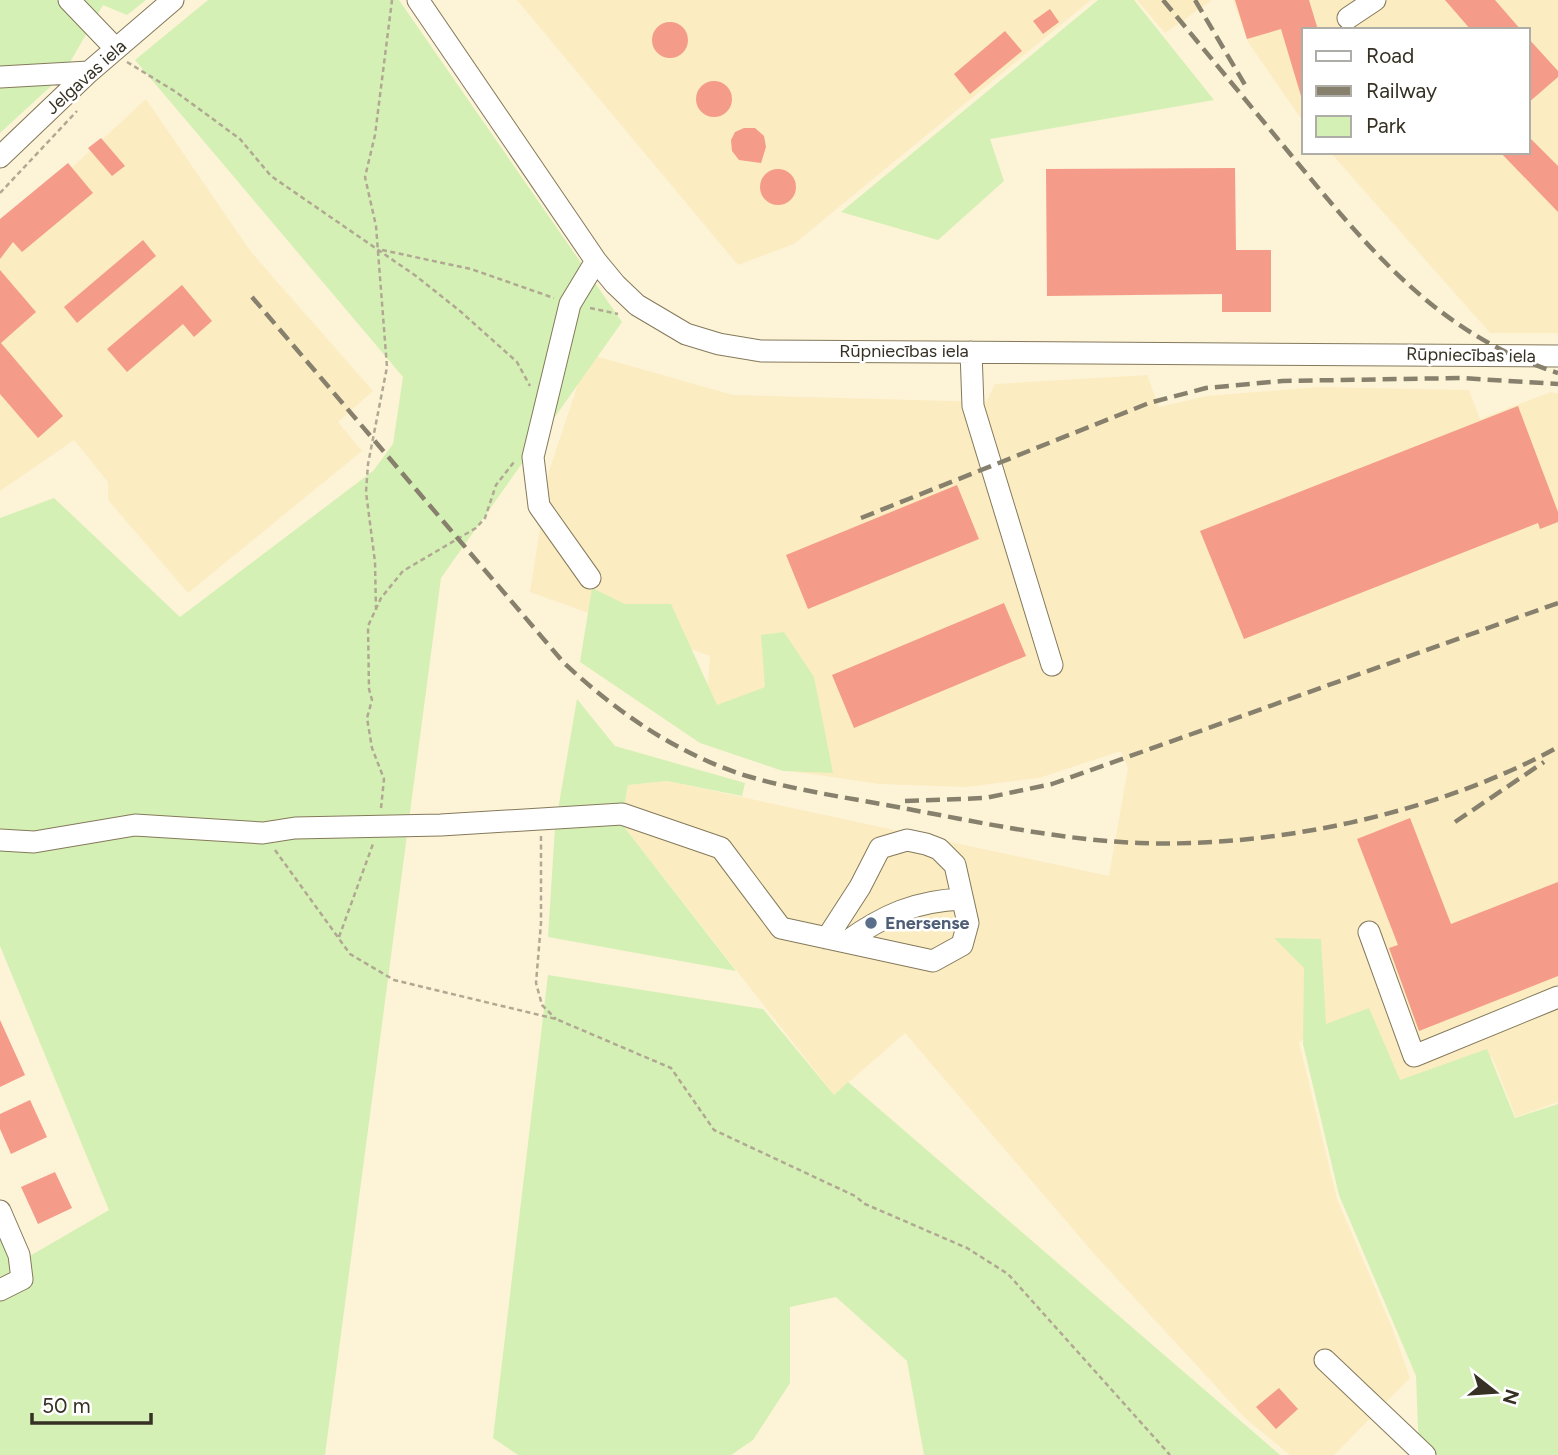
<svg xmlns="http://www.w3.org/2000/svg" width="1558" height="1455" viewBox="0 0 1558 1455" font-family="Figtree,sans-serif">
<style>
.built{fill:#fbecc2}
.green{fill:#d5f0b5}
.building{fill:#f59b8a}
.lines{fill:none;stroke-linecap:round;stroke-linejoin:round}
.minor-casing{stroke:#84795a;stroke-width:23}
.path{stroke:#b0a892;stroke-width:2.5;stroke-dasharray:5 3.5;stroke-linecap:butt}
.minor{stroke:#fff;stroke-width:21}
.rail{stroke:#87806d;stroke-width:4.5;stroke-dasharray:14 7;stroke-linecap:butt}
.service-dot{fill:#5c6f8a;stroke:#fff;stroke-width:2.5}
.labels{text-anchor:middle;stroke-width:5;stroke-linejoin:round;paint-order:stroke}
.street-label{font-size:18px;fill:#363124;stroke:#fff}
.service-label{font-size:18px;font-weight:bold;fill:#4e5e75;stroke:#fff;text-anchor:start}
</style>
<rect width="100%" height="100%" fill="#fdf3d7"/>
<path class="built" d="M517 0H1091L794 244 738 265Z
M1137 0H1211V1L1165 33Z
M1233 0H1558V333H1490L1330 152H1528V30H1304V123L1248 42Z
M146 99 251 252 373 391 338 422 362 451 188 593 108 500V482L74 440 0 491V234Z
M588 354 733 395 986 402 995 384 1147 375 1159 407 1207 396 1319 387 1469 390 1480 419 1551 392 1558 394V1102L1516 1117 1492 1057 1395 1097 1362 1014 1299 1042 1337 1199 1393 1330 1410 1378 1334 1455H1290L1245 1418 1096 1256 905 1033 834 1095 621 823 628 785 667 781 1109 876 1128 768 1121 751 1039 778 966 787 880 784 797 772 704 737 710 656 530 592 549 471Z"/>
<path class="green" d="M0 0H146L127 15 103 5 62 76 0 133Z
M208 0H399L622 322 441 578 325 1455H0V1230L16 1264 109 1210 0 946V518L54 498 180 617 373 471 393 444 403 377 135 60Z
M1098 0H1134L1214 100 990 139 1004 181 938 240 841 212Z
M592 588 625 604H671L717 705 765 687 761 635 784 632 814 677 833 773 783 771 700 743 580 662Z
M577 699 615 746 745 783 742 796 667 781 628 785 621 823 736 971 548 937 555 827Z
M1274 938 1321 939 1326 1024 1369 1008 1400 1080 1487 1049 1515 1118 1558 1104V1455H1419L1416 1376 1339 1195 1303 1044 1304 968Z
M548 975 763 1009 834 1095 848 1082 1280 1455H924L907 1361 836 1297 790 1307V1383L753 1440 731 1455H518L493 1438Z"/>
<path class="building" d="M1235 0H1309L1318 30H1304V95L1301 96 1281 29 1247 39Z
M1445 0H1495L1521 30H1471Z
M1050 9 1059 22 1043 34 1033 21Z
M652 40a18 18 0 1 1 36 0a18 18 0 1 1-36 0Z
M1005 31 1022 51 970 94 954 74Z
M1528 38 1558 71V77L1528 103Z
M696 99a18 18 0 1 1 36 0a18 18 0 1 1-36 0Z
M744 128H755L764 136 766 147 761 163 739 160 732 151 731 140 735 132Z
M1528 136 1558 166V212L1500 152H1528Z
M101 138 125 166 112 176 88 148Z
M68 163 93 193 22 252 13 242 0 259V219Z
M1235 168 1236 250H1271V312H1222V294L1047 296 1046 169Z
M760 187a18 18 0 1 1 36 0a18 18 0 1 1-36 0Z
M143 240 156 256 77 323 64 307Z
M0 270 36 312 1 343 63 416 38 438 0 394Z
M182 285 212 321 194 337 183 324 127 372 107 349Z
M1518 406 1558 512V522L1540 529 1538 523 1244 639 1200 531Z
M957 485 979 539 808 609 786 555Z
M1004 603 1026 656 854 728 832 675Z
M1410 818 1451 924 1558 882V976L1419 1031 1389 948 1398 945 1357 839Z
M0 1020 25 1075 0 1087Z
M30 1100 47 1137 11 1154 0 1129V1114Z
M55 1172 72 1208 38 1224 21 1187Z
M1279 1388 1298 1409 1276 1429 1256 1407Z"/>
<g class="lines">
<g class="minor-casing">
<path id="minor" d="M69 0 116 49
M418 0 596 261 615 284 637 305 686 334 719 344 761 351 1558 356
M1348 18 1375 0
M0 77 89 72
M0 157 89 72 173 0
M971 352 973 406 1052 665
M590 578 539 506 533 457 570 304 596 261
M0 840 34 842 135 825 263 833 295 828 441 825 622 814 721 848 781 928 933 961 962 945 968 923 955 865 939 849 926 844 907 840 880 848 860 887 827 938
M1369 932 1414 1056 1558 997
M846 942C884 915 915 901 962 899
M0 1211 19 1255 22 1279 0 1290
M1325 1360 1425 1455"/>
</g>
<path class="path" d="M127 62 176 92 240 139 271 176 416 276 460 311 517 362 530 386
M0 193 77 111
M382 250 471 269 554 298
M590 308 618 314
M376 610 375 562 366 492 368 464 387 367 376 226 365 177 375 135 392 0
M381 808 384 779 372 748 367 718 372 700 369 689 368 626 381 598 403 571 476 528 485 518 496 485 514 462
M541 836V923L536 983 542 1005 556 1019
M275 850 350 954 394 980 556 1019 671 1068 714 1130 855 1196 865 1204 967 1248 1008 1274 1170 1455
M339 937 373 844"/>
<use href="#minor" class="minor"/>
<path class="rail" d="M1163 0C1206 52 1249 104 1291 155 1369 249 1437 334 1558 373
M1195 0 1248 90
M252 297 564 663C618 713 677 754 747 776 801 792 858 799 913 810 988 824 1063 840 1139 843 1275 848 1439 813 1558 747
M861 518 1149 403 1206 388 1282 381 1461 378 1558 384
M905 801 985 798 1052 784 1558 603
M1455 822 1544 762"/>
</g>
<circle class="service-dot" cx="871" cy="923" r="7"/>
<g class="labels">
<g class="street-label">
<text transform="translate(86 77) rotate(-42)" y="6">Jelgavas iela</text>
<text x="904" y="357">Rūpniecības iela</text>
<text transform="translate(1471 355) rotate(1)" y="6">Rūpniecības iela</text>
</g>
<g class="service-label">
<text x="885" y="929">Enersense</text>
</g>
</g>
<rect x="1302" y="28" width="228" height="126" fill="#ffffff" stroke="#afada7" stroke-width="2"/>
<rect x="1316" y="51" width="35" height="10" fill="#ffffff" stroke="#afada7" stroke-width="2"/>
<text x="1366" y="63" font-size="21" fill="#363124">Road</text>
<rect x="1316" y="86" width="35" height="10" fill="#87806d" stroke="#afada7" stroke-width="2"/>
<text x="1366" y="98" font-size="21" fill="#363124">Railway</text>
<rect x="1316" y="116" width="35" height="21" fill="#d5f0b5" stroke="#afada7" stroke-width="2"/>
<text x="1366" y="133" font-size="21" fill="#363124">Park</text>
<g transform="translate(1495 1392) rotate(107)" stroke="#ffffff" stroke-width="5" paint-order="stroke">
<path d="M0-5L12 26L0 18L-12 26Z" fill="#363124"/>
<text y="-10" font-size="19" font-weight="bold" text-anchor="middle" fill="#363124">N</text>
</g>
<path d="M32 1413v10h119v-10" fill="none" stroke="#363124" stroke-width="3.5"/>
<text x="42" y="1413" font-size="21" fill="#363124" stroke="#ffffff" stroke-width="5" paint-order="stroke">50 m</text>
</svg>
